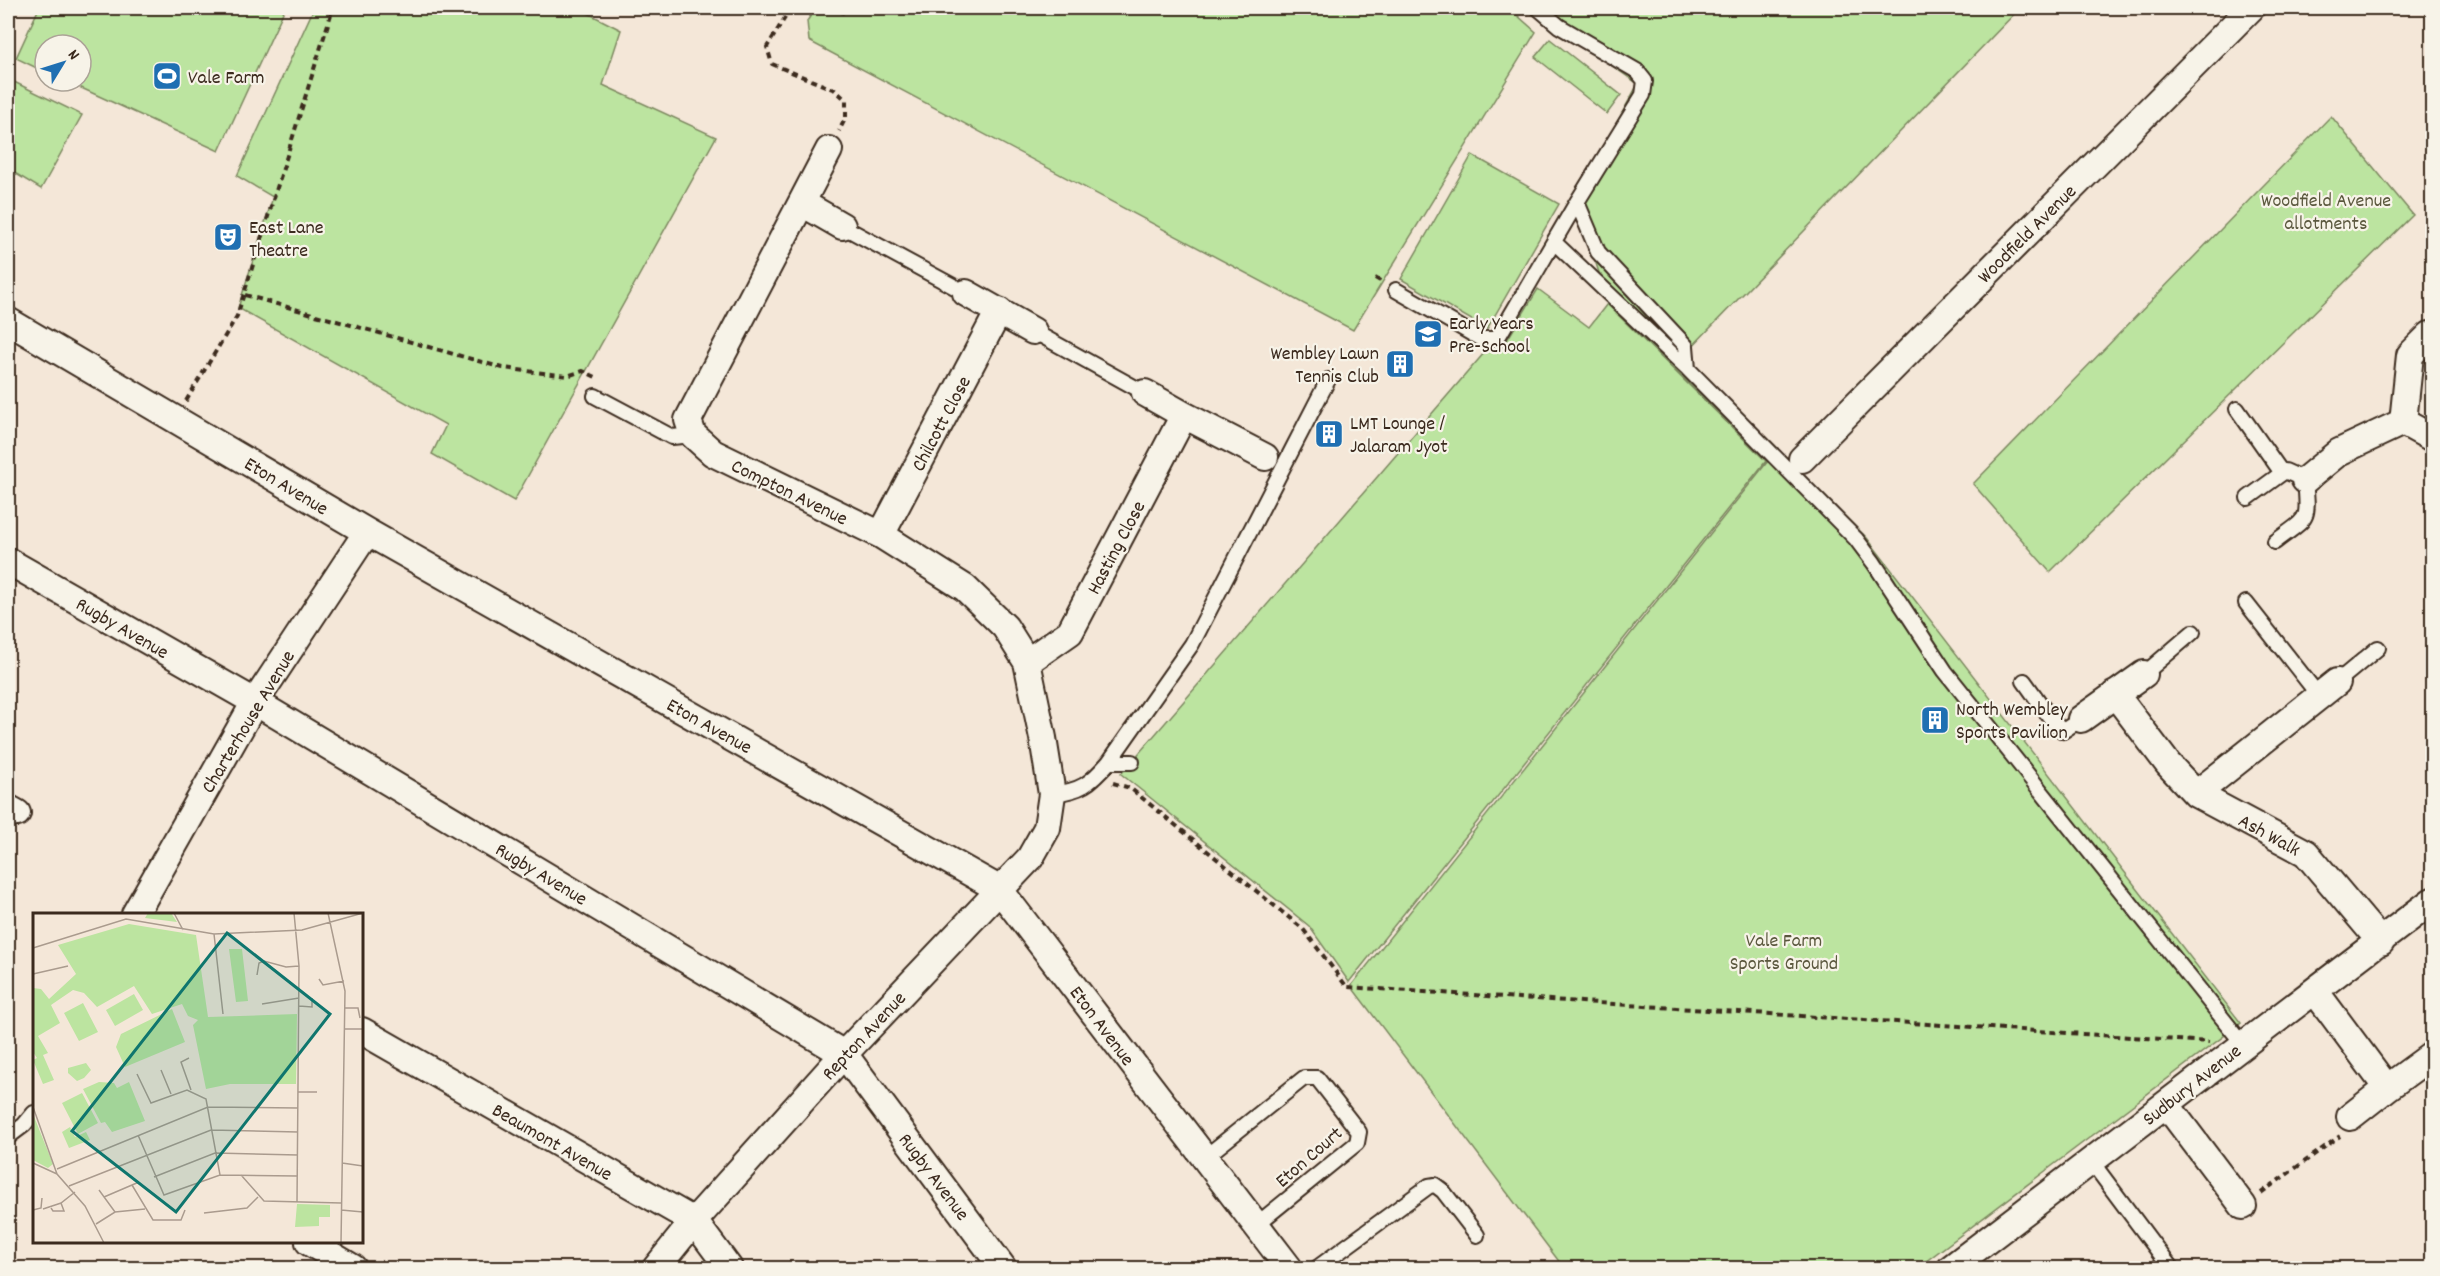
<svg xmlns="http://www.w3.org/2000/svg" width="2440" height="1276" viewBox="0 0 2440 1276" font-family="Dekko,sans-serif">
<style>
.green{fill:#bce4a0;stroke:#7c875f;stroke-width:1.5}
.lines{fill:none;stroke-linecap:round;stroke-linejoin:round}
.lane-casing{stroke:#3b2a1e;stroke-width:18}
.street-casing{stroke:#3b2a1e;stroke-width:30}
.path{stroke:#3b2a1e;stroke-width:4;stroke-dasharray:6 4.5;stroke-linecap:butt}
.lane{stroke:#f7f3e8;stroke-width:14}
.street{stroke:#f7f3e8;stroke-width:26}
.labels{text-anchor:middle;stroke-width:4.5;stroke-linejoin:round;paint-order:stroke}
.poi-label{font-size:20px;fill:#3b2a1e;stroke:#f7f3e8;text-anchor:start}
.park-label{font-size:20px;fill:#5b583e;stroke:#f7f3e8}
.street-label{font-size:20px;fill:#3b2a1e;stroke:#f7f3e8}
.inset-road{fill:none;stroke:#aa9b8e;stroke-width:1.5}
.view{fill:#0f766e;fill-opacity:0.15;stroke:#0f766e;stroke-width:3}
.inset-edge{fill:none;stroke:#3b2a1e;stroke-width:3}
</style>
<rect width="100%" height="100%" fill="#f4e7d8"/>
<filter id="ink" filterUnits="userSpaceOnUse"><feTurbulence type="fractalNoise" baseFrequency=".0167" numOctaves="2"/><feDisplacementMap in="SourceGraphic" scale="12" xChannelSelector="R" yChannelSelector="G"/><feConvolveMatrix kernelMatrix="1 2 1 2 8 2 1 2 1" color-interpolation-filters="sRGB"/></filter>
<g filter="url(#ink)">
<path class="green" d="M39 8H285L219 151 66 81H81V45H45V72L16 58Z
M314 8H578L621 30 603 85 716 137 514 501 432 454 446 425 238 308 273 197 237 176Z
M816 8H1509L1536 32 1353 330 809 41 807 21Z
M1529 8H2020L1683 356 1867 538 2241 1023 1917 1268H1564L1351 986 1768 461 1609 304 1575 198 1638 84Z
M1550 39 1621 95 1607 114 1535 57Z
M8 79 82 115 41 189 8 169Z
M2331 116 2413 215 2050 572 1973 484Z
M1472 155 1559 204 1487 329 1401 279Z
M1538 289 1589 327 1607 304 1766 461 1349 982 1309 926 1121 774 1485 352 1501 350Z"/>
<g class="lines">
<g class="lane-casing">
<path id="lane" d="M1577 202 1598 252 1686 346 1688 369
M842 226 966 293
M1554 242 1688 369 1856 539 1874 563 1945 671 2243 1044
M1396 290 1481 339H1497L1577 202 1643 95 1645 81 1637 71 1559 26 1538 8
M1033 331 1145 393
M595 396 672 437 693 435
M2237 409 2282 473
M2248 498 2285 471 2305 480C2309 523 2309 516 2275 542
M2246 603 2319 696
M2144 674 2193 632
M2024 681 2054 723 2063 731 2081 719
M2337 682 2378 648
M1109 762H1132
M1052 794C1081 791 1090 784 1109 762L1192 644 1328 380
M8 1137 24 1125 34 1113
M1204 1158 1304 1078H1317L1359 1132 1357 1143 1256 1225
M2091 1161 2171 1268
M1317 1268 1429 1186 1435 1185 1443 1191 1477 1235"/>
</g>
<g class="street-casing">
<path id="street" d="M802 203 842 226
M966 293 1033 331
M8 321 367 532 999 889 1289 1268
M1145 393 1184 415
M2403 422 2410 355 2430 335
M1802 459 2251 8
M2305 480 2339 452 2403 422 2432 438
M881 535 999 311
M8 561 255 702 844 1054 1003 1268
M1027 662 1070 632 1184 415 1265 457
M2115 694 2168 764 2196 794 2306 853 2381 942
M2081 719 2144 674
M2196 794 2337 682
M8 808 17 813
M135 914 255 702 367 532
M2315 991 2387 1088 2432 1055
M362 1031 694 1221 729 1268
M2166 1104 2243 1206
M2350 1117 2387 1088
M309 1242 353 1268
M656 1268 694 1221 844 1054 1030 858 1047 828 1052 794 1043 738 1027 662 1005 627 965 588 881 535 713 453 693 435 688 420 829 150
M1951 1268 2432 901"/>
</g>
<path class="path" d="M791 8 767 47 772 64 835 90 846 100V117L839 131
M832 8 844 13
M1375 278 1382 282
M245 295 503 368 567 376 583 371 598 378
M186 401 237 316 333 8
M1113 783 1130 788 1303 929 1347 987 2209 1042
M2261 1193 2340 1136"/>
<use href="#lane" class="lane"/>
<use href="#street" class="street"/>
</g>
</g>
<defs>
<g id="stadium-square" transform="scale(1.5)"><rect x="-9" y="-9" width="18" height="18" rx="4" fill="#1f6fb2" stroke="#f7f3e8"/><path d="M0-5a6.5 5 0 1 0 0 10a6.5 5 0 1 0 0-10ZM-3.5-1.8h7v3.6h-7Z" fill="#fff"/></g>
<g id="theatre-square" transform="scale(1.5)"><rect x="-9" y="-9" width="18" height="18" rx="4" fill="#1f6fb2" stroke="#f7f3e8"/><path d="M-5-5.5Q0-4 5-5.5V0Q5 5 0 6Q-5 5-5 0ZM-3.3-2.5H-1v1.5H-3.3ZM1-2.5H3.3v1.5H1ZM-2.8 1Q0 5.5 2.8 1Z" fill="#fff"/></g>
<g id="school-square" transform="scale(1.5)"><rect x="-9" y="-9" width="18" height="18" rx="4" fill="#1f6fb2" stroke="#f7f3e8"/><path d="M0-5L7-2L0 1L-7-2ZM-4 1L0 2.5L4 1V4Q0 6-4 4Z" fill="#fff"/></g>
<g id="building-square" transform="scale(1.5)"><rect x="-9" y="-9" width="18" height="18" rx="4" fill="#1f6fb2" stroke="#f7f3e8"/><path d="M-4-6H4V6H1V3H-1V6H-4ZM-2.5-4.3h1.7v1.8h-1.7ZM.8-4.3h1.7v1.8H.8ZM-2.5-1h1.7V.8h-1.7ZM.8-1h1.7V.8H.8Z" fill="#fff"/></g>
</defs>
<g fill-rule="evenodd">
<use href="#stadium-square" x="167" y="76"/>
<use href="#theatre-square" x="228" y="237"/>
<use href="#school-square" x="1428" y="334"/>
<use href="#building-square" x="1400" y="364"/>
<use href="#building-square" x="1329" y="434"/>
<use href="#building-square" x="1935" y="720"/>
</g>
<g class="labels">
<g class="poi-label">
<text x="188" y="83">Vale Farm</text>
<text x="249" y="233">East Lane<tspan x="249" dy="23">Theatre</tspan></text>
<text x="1449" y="329">Early Years<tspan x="1449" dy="23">Pre-School</tspan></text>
<text x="1379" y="359" text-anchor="end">Wembley Lawn<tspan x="1379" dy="23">Tennis Club</tspan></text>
<text x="1350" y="429">LMT Lounge /<tspan x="1350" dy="23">Jalaram Jyot</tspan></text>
<text x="1956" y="715">North Wembley<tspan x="1956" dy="23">Sports Pavilion</tspan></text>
</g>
<g class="park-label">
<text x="2326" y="206">Woodfield Avenue<tspan x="2326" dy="23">allotments</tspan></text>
<text x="1784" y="946">Vale Farm<tspan x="1784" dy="23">Sports Ground</tspan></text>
</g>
<g class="street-label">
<text transform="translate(2026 233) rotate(-45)" y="7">Woodfield Avenue</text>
<text transform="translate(940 423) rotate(-62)" y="7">Chilcott Close</text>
<text transform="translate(287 485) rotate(31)" y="7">Eton Avenue</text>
<text transform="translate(790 491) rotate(26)" y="7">Compton Avenue</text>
<text transform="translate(1115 547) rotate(-62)" y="7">Hasting Close</text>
<text transform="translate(123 627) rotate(30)" y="7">Rugby Avenue</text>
<text transform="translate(247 721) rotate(-59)" y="7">Charterhouse Avenue</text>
<text transform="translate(710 725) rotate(29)" y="7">Eton Avenue</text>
<text transform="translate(2270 834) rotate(29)" y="7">Ash Walk</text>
<text transform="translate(542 873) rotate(31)" y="7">Rugby Avenue</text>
<text transform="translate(1103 1025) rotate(53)" y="7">Eton Avenue</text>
<text transform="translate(863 1035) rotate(-47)" y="7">Repton Avenue</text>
<text transform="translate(2191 1084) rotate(-38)" y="7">Sudbury Avenue</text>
<text transform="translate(553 1141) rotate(30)" y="7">Beaumont Avenue</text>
<text transform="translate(1308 1156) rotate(-41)" y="7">Eton Court</text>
<text transform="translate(935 1176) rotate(53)" y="7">Rugby Avenue</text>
</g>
</g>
<g transform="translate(33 913)">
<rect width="330" height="330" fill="#f4e7d8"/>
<path d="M115 0H138L144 9 112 5ZM96 11 163 22 175 104 264 101 263 171H197L173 176 160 112 165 107 155 103 149 91 119 101 101 73 64 94 51 80 40 77 18 92 27 110 5 123 15 140 10 142 21 167 10 171 0 147 4 145 0 139V75L8 76 16 86 43 61 25 32ZM209 36 215 88 203 89 196 36ZM101 81 110 97 82 113 73 97ZM50 90 65 119 46 128 31 100ZM139 96 152 129 92 154 83 134 88 121ZM53 150 58 157 51 165 44 168 35 160V155ZM66 169 81 170 84 175 96 169 112 208 79 219 72 209 68 210 50 176ZM49 180 65 210 45 221 29 190ZM0 201 20 251 15 255 0 247ZM37 214 42 224 53 219 57 227 36 235 29 219ZM264 291 297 292V304H286V313L262 314Z" fill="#bce4a0"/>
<path class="inset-road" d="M141 0 150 17M261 0 266 53 264 289M295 0 312 78 308 330M181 21 190 101M0 35 93 6 181 21 269 17 330 0M0 61 35 53M224 62 226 50 231 48 253 54 266 53M286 66 290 72 311 68M229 91 266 85M266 93 279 94V85M311 95H325L327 105M311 116H330M156 145 148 149 158 177M128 157 138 181M104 161 118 190 154 177 173 186 187 262M265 179H284M0 194 24 261 52 293 71 330M105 222 131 282 187 262 264 263M0 250 24 261M309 250 330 253M24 256 175 194 265 195M208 262 231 288 308 290M121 264 182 240 265 242M99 272 120 307H148L152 297M36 273 178 217 265 219M66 277 82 299M71 284 106 269M18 295 20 298H31L28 290M10 296 28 290 42 279M0 297 8 295 9 285M308 297 330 299M171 300 214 295 225 284M63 311 82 299 112 296"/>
<path class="view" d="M194 20 297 101 143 299 39 218Z"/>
<rect width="330" height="330" class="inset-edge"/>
</g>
<rect width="2440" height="1276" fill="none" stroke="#f7f3e8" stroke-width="30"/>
<rect x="15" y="15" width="2410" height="1246" fill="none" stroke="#3b2a1e" stroke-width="2" filter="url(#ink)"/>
<g transform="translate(63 63) rotate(52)"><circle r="28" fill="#f7f3e8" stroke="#aca397" stroke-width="1.5"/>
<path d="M0-4.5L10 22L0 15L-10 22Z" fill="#1f6fb2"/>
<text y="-9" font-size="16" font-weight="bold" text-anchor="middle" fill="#3b2a1e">N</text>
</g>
</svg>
